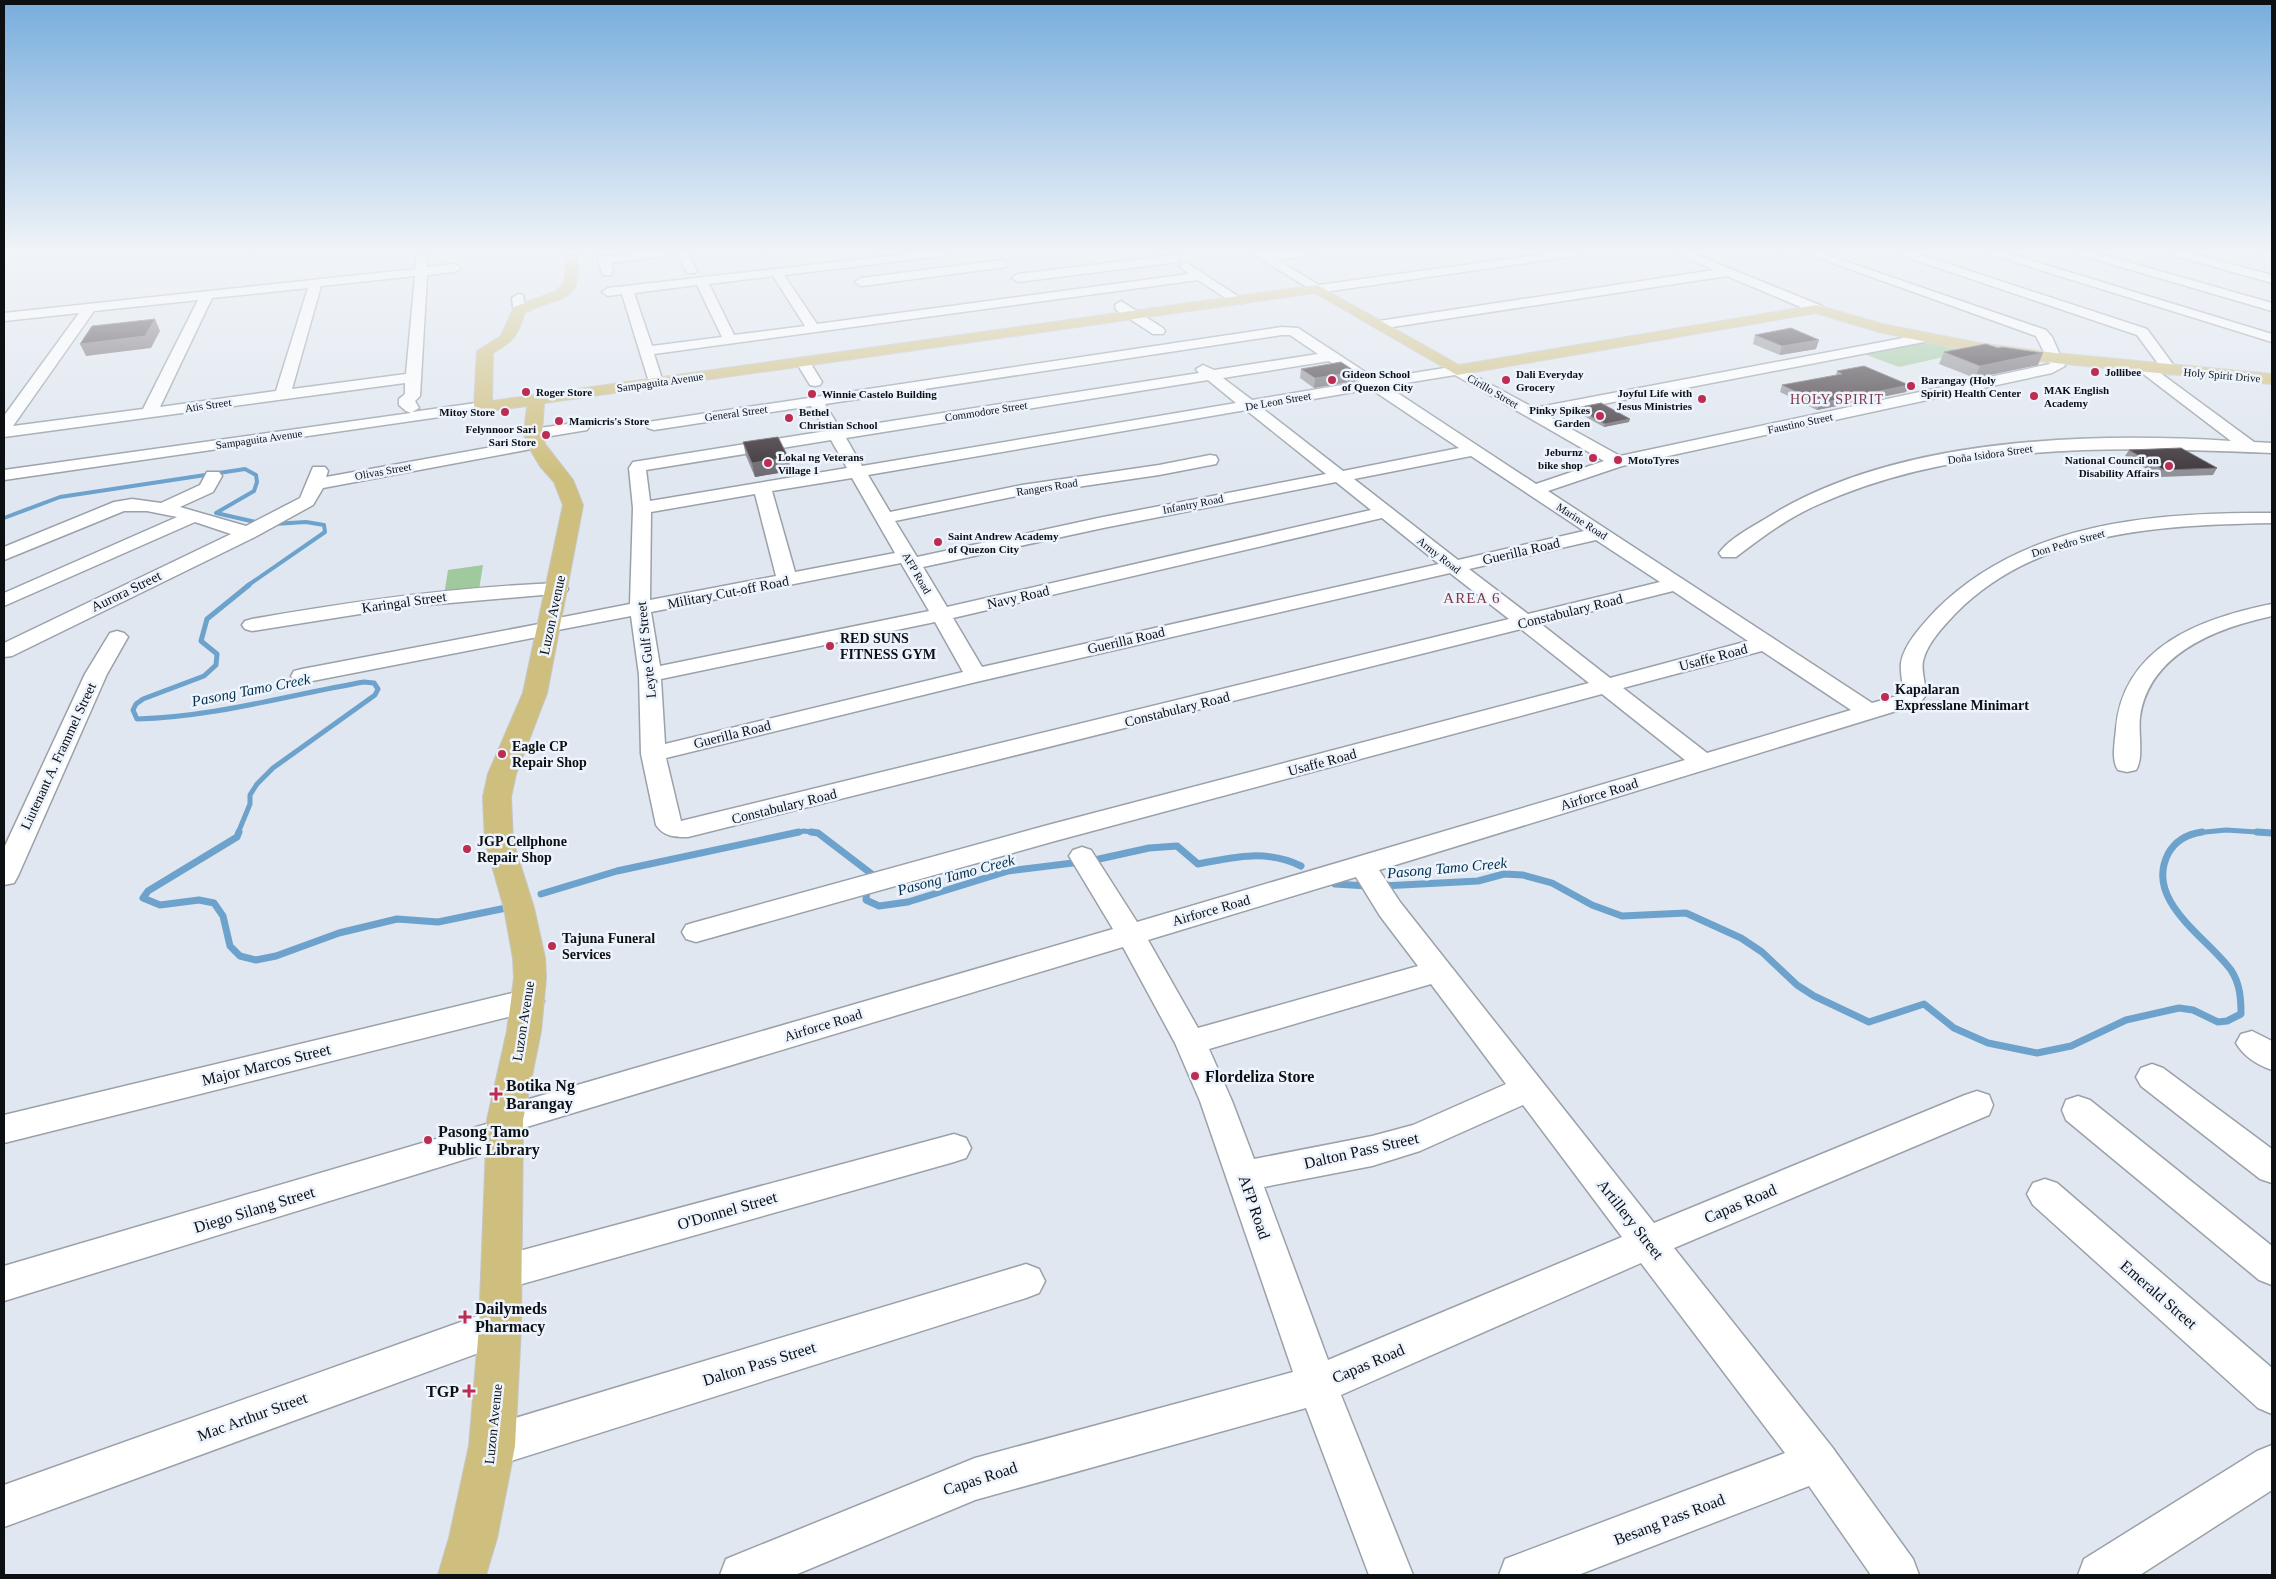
<svg xmlns="http://www.w3.org/2000/svg" width="2276" height="1579" viewBox="0 0 2276 1579" font-family="'Times New Roman',serif">
<style>
.green{fill:#a0c99e}
.lines{fill:none;stroke-linecap:round;stroke-linejoin:round}
.stream-far2{stroke:#6da2cc;stroke-width:4}
.stream-far1{stroke:#6da2cc;stroke-width:5}
.stream{stroke:#6da2cc;stroke-width:7}
.minor-casing{stroke:#9aa1a9;stroke-width:3}
.major-casing{stroke:#c5c6c6;stroke-width:2}
.minor{fill:#fff;fill-rule:evenodd}
.major{fill:#cfbf7f;fill-rule:evenodd}
.wall{fill:#909096}
.shaded-wall{fill:#706c73}
.building{fill:#40383d;stroke:#706c73}
.poi-dot{fill:#bd2d52;stroke:#edf4fd;stroke-width:2}
.labels{text-anchor:middle;stroke-width:5;stroke-linejoin:round;paint-order:stroke}
.far-poi-label{font-size:11px;font-weight:bold;fill:#0d1013;stroke:#edf4fd;text-anchor:start}
.far-street-label{font-size:11px;fill:#0d1013;stroke:#edf4fd}
.far-quarter-label{font-size:14px;letter-spacing:1px;fill:#813946;stroke:#edf4fd}
.street-label{font-size:14px;fill:#0d1013;stroke:#edf4fd}
.poi-label{font-size:14px;font-weight:bold;fill:#0d1013;stroke:#edf4fd;text-anchor:start}
.neighbourhood-label{font-size:15px;letter-spacing:1px;fill:#813946;stroke:#edf4fd}
.water-label{font-size:15px;font-style:italic;fill:#012e4a;stroke:#edf4fd}
.near-street-label{font-size:16px;fill:#0d1013;stroke:#edf4fd}
.near-poi-label{font-size:16px;font-weight:bold;fill:#0d1013;stroke:#edf4fd;text-anchor:start}
</style>
<rect width="100%" height="100%" fill="#e0e7f0"/>
<path class="green" d="M1925 341 1971 351 1899 367 1864 354Z
M483 565 479 590 444 595 448 570Z"/>
<g class="lines">
<path class="stream-far2" d="M4 518 60 497 245 469 256 475 257 482 254 491 216 513 260 523
M247 586 325 532 324 525 306 522 274 524"/>
<path class="stream-far1" d="M238 833 250 804V795L257 784 273 768 375 695 378 689 374 683 364 682C288 695 215 717 137 719L133 710 136 704 143 699 204 676 216 665 217 654 201 641 207 619 249 585
M793 833 804 831 818 833
M2195 833 2226 830 2272 833"/>
<path class="stream" d="M239 832 237 837 148 891 143 898 160 905 199 900 214 903 223 916 230 946 240 956 256 960 276 956 339 933 397 919 438 922 506 908
M811 832 818 833 873 875 872 878
M2257 832 2272 833
M1090 861 1149 848 1177 846 1198 864C1233 857 1267 849 1301 866
M1335 884 1367 886
M1383 886 1478 881 1504 874 1523 875 1552 883 1592 905 1622 916 1686 913 1741 938 1762 952 1797 985 1814 996 1869 1022 1924 1004 1954 1028 1988 1043 2037 1053 2071 1046 2126 1020 2179 1008 2193 1010 2218 1022 2227 1021 2241 1014C2241 998 2240 984 2231 970 2207 937 2144 901 2168 854 2175 841 2188 834 2202 832
M867 889 866 900 879 906 908 902 1008 871 1081 862
M541 894 617 871 799 832"/>
<g class="minor-casing">
<path id="minor" d="M637 253H670L664 256 611 263 613 272 611 275H603L598 260 600 257Z
M676 253H688L697 270 695 273H687Z
M916 253H949L943 256 784 275 817 324 1189 274 1179 266 1185 262 1244 300 1243 303H1233L1198 280 654 354 663 382 656 386 649 382 622 294 608 296 602 292 608 288ZM773 276 805 326 734 335 709 284ZM697 285 722 337 652 346 634 293Z
M1251 253H1314L1308 256 1277 260 1319 285 1551 253H1580L1574 256 1317 293Z
M1677 253H1692L1822 306 1824 309 1822 312H1812L1727 276 1379 329 1372 325 1379 321 1714 270Z
M1805 253H1821L2046 330 2052 337 2065 366 2052 373 1622 466 1548 491 1872 703 1904 694C1903 684 1900 673 1901 663 1904 644 1923 624 1936 610 2024 522 2153 512 2272 513V523C2162 525 2037 530 1955 614 1943 627 1927 643 1923 661 1921 672 1926 684 1926 695L1919 704 1379 870 1400 902 1654 1223 1965 1095 1977 1091 1989 1095 1993 1105 1989 1115 1674 1248 1832 1447 1913 1559 1919 1575H1871L1809 1486 1578 1575H1499L1505 1559 1785 1453 1641 1263 1341 1395 1413 1575H1369L1306 1408 975 1500 795 1575H720L726 1559 975 1458 1293 1372 1200 1101 1175 1043 1123 947 520 1129 522 1133 517 1143 505 1147 4 1301V1266L490 1123 488 1120 493 1110 505 1106 1113 929 1069 856 1073 850 1082 847 1091 850 1137 922 1685 760 1602 694 1055 841 696 942 686 939 682 932 686 925 696 922 1048 825 1589 683 1521 629 688 837C675 837 664 837 656 825L641 754 639 675 631 616 558 630 555 633 548 635 302 683 294 681 291 676 294 671 302 669 539 624 548 620 630 604 633 508 629 468 633 462 826 431 811 406 654 430 648 428 646 425 648 422 1282 327 1298 328 1376 379 1457 366 1534 408 1924 334 1931 338 1924 342 1546 415 1620 456 2050 364 2036 336ZM1282 335H1290L1318 354 1214 370 1203 365 1196 369 1199 373 840 429 825 404ZM1329 361 1360 382 1252 400 1223 378ZM1455 375 1604 461 1536 484 1387 386ZM1208 380 1236 403 862 466 846 438ZM1371 389 1459 448 1343 471 1262 408ZM1246 410 1326 474 1103 517 917 557 895 521 1022 495 1159 475 1216 464 1218 460 1216 456 1210 455 1159 465 1022 485 890 512 868 475ZM831 440 847 468 650 501 646 470ZM1471 456 1584 531 1458 560 1354 479ZM852 478 895 553 795 572 772 491ZM1336 482 1371 510 947 607 923 567 1103 528ZM755 494 776 576 650 600 651 512ZM1382 518 1439 564 982 667 953 618ZM1596 540 1660 582 1528 614 1469 569ZM901 563 929 611 660 666 651 612ZM1450 573 1509 619 681 821 666 758 976 682ZM1673 591 1748 641 1610 678 1541 624ZM935 622 963 672 665 744 661 679ZM1762 651 1851 710 1707 753 1623 688ZM1356 877 1380 916 1418 966 1198 1028 1148 940ZM1431 984 1506 1084 1413 1125 1372 1136 1254 1159 1232 1101 1209 1049ZM1523 1105 1622 1237 1328 1360 1264 1187 1372 1166 1420 1151Z
M1898 253H1915L2147 329 2177 370 2170 374 2165 373 2137 335 1900 255Z
M1990 253H2007L2272 334V342L1992 255Z
M2078 253H2096L2272 303V311L2080 255Z
M2170 253H2188L2272 275V283L2172 255Z
M2261 253H2272V257L2263 255Z
M422 255 428 259 427 267 455 264 461 268 455 272 427 275 420 396 415 401 419 408 412 412 483 402 491 407 488 410 4 480V470L411 413 406 411 399 405V399L405 394V383L4 437V416L79 313 4 321V313L415 269 416 259ZM415 276 406 374 292 389 321 286ZM308 288 276 391 160 407 212 298ZM198 300 143 409 13 426 94 311Z
M1174 255 1178 256V262L1018 282 1012 278 1018 274Z
M1002 260 1008 264 1006 267 861 286 855 282 861 278Z
M518 294 523 295 524 302 531 307 530 310 525 311 513 307 512 298Z
M1121 301 1163 328 1165 331 1163 334H1153L1116 310 1115 305Z
M803 358 808 359 822 382 820 385 815 386 810 385 796 362Z
M2143 363 2148 364 2254 442 2272 443V453C2118 447 1959 440 1815 506 1786 519 1761 538 1736 557H1722L1719 553C1729 539 1750 528 1765 519 1892 438 2084 432 2231 441L2138 370 2136 367Z
M581 422 589 427 587 430 533 439 525 434 533 429Z
M536 439 542 441 544 444 542 447 323 488 313 505 255 537 12 656 4 657V643L231 534 195 522 4 606V593L177 517 147 511H124L4 560V547L114 502 132 499 161 503 200 485 207 472H219L222 476 213 492 180 507 246 526 300 498 313 467H325L328 471 326 477Z
M558 583 565 585 568 589 565 593 404 607 252 631 245 629 242 625 245 621 252 619C354 601 455 587 558 583Z
M2272 604V616C2217 628 2149 653 2140 717 2138 733 2144 758 2136 770L2127 772 2118 770C2111 760 2115 742 2116 729 2123 646 2202 618 2272 604Z
M117 631 124 633 128 637 107 674 18 876 14 883 4 885V848L85 674 110 633Z
M529 989 540 993 544 1001 540 1009 4 1143V1115Z
M2252 1031 2272 1041V1070C2258 1065 2244 1057 2236 1043L2241 1034Z
M2152 1064 2163 1068 2272 1149V1183L2260 1179 2141 1086 2136 1077 2141 1068Z
M2078 1096 2090 1100 2272 1246V1285L2259 1280 2066 1120 2062 1110 2066 1100Z
M954 1134 966 1138 971 1148 966 1158 954 1162 501 1290 488 1285 482 1273 488 1261 501 1256Z
M2045 1179 2057 1183 2272 1368V1414L2258 1408 2033 1205 2027 1194 2033 1183Z
M1026 1264 1039 1269 1045 1281 1039 1293 1026 1298 492 1467 477 1461 471 1446 477 1431 492 1425Z
M500 1308 514 1314 519 1327 514 1340 4 1527V1485Z
M2272 1445V1490L2140 1575H2078L2084 1559 2257 1451Z"/>
</g>
<g class="major-casing">
<path id="major" d="M565 253H577C584 304 562 295 525 312 518 336 513 341 493 353L492 401 1317 285 1459 365 1817 305 1882 324 1979 343 2055 353 2272 374V384L2055 363 1979 353 1879 332 1816 313 1457 375 1315 293 544 403 542 434 545 444 573 480 583 505 547 693 516 774 511 797 513 841 534 908 545 958 546 978 541 1031 523 1120 521 1327 515 1446 497 1538 486 1575H438L449 1538 469 1446 479 1327 487 1120 507 1031 514 978 513 958 504 908 485 841 483 797 488 774 523 693 563 505 554 482 540 466 527 444 524 434 527 406 483 412 477 411 474 407 477 351 501 336 514 307 556 291C569 281 565 267 565 253Z"/>
</g>
<use href="#minor" class="minor"/>
<use href="#major" class="major"/>
</g>
<path class="wall" d="M1755 335 1816 349 1780 355 1753 344Z
M1944 352 2038 365 1975 378 1939 364Z
M1301 369 1356 372 1355 381 1314 388 1300 378Z
M1837 371 1909 385 1906 392 1817 410 1780 392 1782 385 1836 375Z
M1576 408 1629 422 1604 427 1575 411Z
M743 442 788 457 791 471 755 477 746 456Z
M2129 450 2217 468 2213 475 2160 477 2125 456Z"/>
<path class="shaded-wall" d="M155 319 160 331 151 348 86 356 80 344Z
M1819 340 1816 349 1780 355 1782 346Z
M2043 353 2038 365 1975 378 1980 366Z
M1356 372 1355 381 1314 388 1315 378Z
M1909 385 1906 392 1817 410 1820 403Z
M1630 419 1629 422 1604 427 1605 424Z
M788 457 791 471 755 477 752 463Z"/>
<path class="building" d="M155 319 145 336 80 344 92 326Z
M1791 328 1819 340 1782 346 1755 335Z
M1986 344 1998 348 2002 347 2043 353 1980 366 1944 352Z
M1341 362 1356 372 1315 378 1301 369Z
M1864 366 1909 385 1820 403 1782 385 1842 374 1837 371Z
M1601 403 1630 419 1605 424 1576 408Z
M778 437 788 457 752 463 743 442Z
M2181 448 2217 468 2164 470 2129 450Z"/>
<linearGradient id="sky" x2="0" y2="1"><stop stop-color="#77addd"/><stop offset="0.53" stop-color="#f1f4f8"/><stop offset="1" stop-color="#f1f4f8" stop-opacity="0"/></linearGradient>
<rect width="2276" height="474" fill="url(#sky)"/>
<g class="poi-dot">
<circle cx="2095" cy="372" r="5"/>
<circle cx="1332" cy="380" r="5"/>
<circle cx="1506" cy="380" r="5"/>
<circle cx="1911" cy="386" r="5"/>
<circle cx="526" cy="392" r="5"/>
<circle cx="812" cy="394" r="5"/>
<circle cx="2034" cy="396" r="5"/>
<circle cx="1702" cy="399" r="5"/>
<circle cx="505" cy="412" r="5"/>
<circle cx="1600" cy="416" r="5"/>
<circle cx="789" cy="418" r="5"/>
<circle cx="559" cy="421" r="5"/>
<circle cx="546" cy="435" r="5"/>
<circle cx="1593" cy="458" r="5"/>
<circle cx="1618" cy="460" r="5"/>
<circle cx="768" cy="463" r="5"/>
<circle cx="2169" cy="466" r="5"/>
<circle cx="938" cy="542" r="5"/>
<circle cx="830" cy="646" r="5"/>
<circle cx="1885" cy="697" r="5"/>
<circle cx="502" cy="754" r="5"/>
<circle cx="467" cy="849" r="5"/>
<circle cx="552" cy="946" r="5"/>
<circle cx="1195" cy="1076" r="5"/>
<path d="M493.5 1086.5h5v5h5v5h-5v5h-5v-5h-5v-5h5z"/>
<circle cx="428" cy="1140" r="5"/>
<path d="M462.5 1309.5h5v5h5v5h-5v5h-5v-5h-5v-5h5z"/>
<path d="M466.5 1383.5h5v5h5v5h-5v5h-5v-5h-5v-5h5z"/>
</g>
<g class="labels">
<g class="far-poi-label">
<text x="2105" y="376">Jollibee</text>
<text x="1342" y="378">Gideon School<tspan x="1342" dy="13">of Quezon City</tspan></text>
<text x="1516" y="378">Dali Everyday<tspan x="1516" dy="13">Grocery</tspan></text>
<text x="1921" y="384">Barangay (Holy<tspan x="1921" dy="13">Spirit) Health Center</tspan></text>
<text x="2044" y="394">MAK English<tspan x="2044" dy="13">Academy</tspan></text>
<text x="536" y="396">Roger Store</text>
<text x="1692" y="397" text-anchor="end">Joyful Life with<tspan x="1692" dy="13">Jesus Ministries</tspan></text>
<text x="822" y="398">Winnie Castelo Building</text>
<text x="1590" y="414" text-anchor="end">Pinky Spikes<tspan x="1590" dy="13">Garden</tspan></text>
<text x="495" y="416" text-anchor="end">Mitoy Store</text>
<text x="799" y="416">Bethel<tspan x="799" dy="13">Christian School</tspan></text>
<text x="569" y="425">Mamicris's Store</text>
<text x="536" y="433" text-anchor="end">Felynnoor Sari<tspan x="536" dy="13">Sari Store</tspan></text>
<text x="1583" y="456" text-anchor="end">Jeburnz<tspan x="1583" dy="13">bike shop</tspan></text>
<text x="778" y="461">Lokal ng Veterans<tspan x="778" dy="13">Village 1</tspan></text>
<text x="1628" y="464">MotoTyres</text>
<text x="2159" y="464" text-anchor="end">National Council on<tspan x="2159" dy="13">Disability Affairs</tspan></text>
<text x="948" y="540">Saint Andrew Academy<tspan x="948" dy="13">of Quezon City</tspan></text>
</g>
<g class="far-street-label">
<text transform="translate(2222 375) rotate(5)" y="4">Holy Spirit Drive</text>
<text transform="translate(660 382) rotate(-8)" y="4">Sampaguita Avenue</text>
<text transform="translate(1493 391) rotate(30)" y="4">Cirillo Street</text>
<text transform="translate(1278 401) rotate(-10)" y="4">De Leon Street</text>
<text transform="translate(208 405) rotate(-8)" y="4">Atis Street</text>
<text transform="translate(986 411) rotate(-9)" y="4">Commodore Street</text>
<text transform="translate(736 413) rotate(-8)" y="4">General Street</text>
<text transform="translate(1800 423) rotate(-12)" y="4">Faustino Street</text>
<text transform="translate(259 439) rotate(-8)" y="4">Sampaguita Avenue</text>
<text transform="translate(1990 454) rotate(-8)" y="4">Doña Isidora Street</text>
<text transform="translate(383 471) rotate(-10)" y="4">Olivas Street</text>
<text transform="translate(1047 487) rotate(-9)" y="4">Rangers Road</text>
<text transform="translate(1193 504) rotate(-11)" y="4">Infantry Road</text>
<text transform="translate(1582 521) rotate(33)" y="4">Marine Road</text>
<text transform="translate(2068 543) rotate(-16)" y="4">Don Pedro Street</text>
<text transform="translate(1439 555) rotate(38)" y="4">Army Road</text>
<text transform="translate(917 573) rotate(60)" y="4">AFP Road</text>
</g>
<g class="far-quarter-label">
<text x="1837" y="404">HOLY SPIRIT</text>
</g>
<g class="street-label">
<text transform="translate(1521 551) rotate(-13)" y="5">Guerilla Road</text>
<text transform="translate(126 591) rotate(-26)" y="5">Aurora Street</text>
<text transform="translate(728 592) rotate(-11)" y="5">Military Cut-off Road</text>
<text transform="translate(1018 597) rotate(-13)" y="5">Navy Road</text>
<text transform="translate(404 602) rotate(-8)" y="5">Karingal Street</text>
<text transform="translate(1570 611) rotate(-14)" y="5">Constabulary Road</text>
<text transform="translate(552 615) rotate(-78)" y="5">Luzon Avenue</text>
<text transform="translate(1126 640) rotate(-13)" y="5">Guerilla Road</text>
<text transform="translate(646 650) rotate(-96)" y="5">Leyte Gulf Street</text>
<text transform="translate(1713 657) rotate(-15)" y="5">Usaffe Road</text>
<text transform="translate(1177 709) rotate(-14)" y="5">Constabulary Road</text>
<text transform="translate(732 734) rotate(-14)" y="5">Guerilla Road</text>
<text transform="translate(58 756) rotate(-65)" y="5">Liutenant A. Frammel Street</text>
<text transform="translate(1322 762) rotate(-15)" y="5">Usaffe Road</text>
<text transform="translate(1599 794) rotate(-17)" y="5">Airforce Road</text>
<text transform="translate(784 806) rotate(-14)" y="5">Constabulary Road</text>
<text transform="translate(1211 910) rotate(-16)" y="5">Airforce Road</text>
<text transform="translate(523 1021) rotate(-81)" y="5">Luzon Avenue</text>
<text transform="translate(823 1025) rotate(-17)" y="5">Airforce Road</text>
<text transform="translate(493 1424) rotate(-84)" y="5">Luzon Avenue</text>
</g>
<g class="poi-label">
<text x="840" y="643">RED SUNS<tspan x="840" dy="16">FITNESS GYM</tspan></text>
<text x="1895" y="694">Kapalaran<tspan x="1895" dy="16">Expresslane Minimart</tspan></text>
<text x="512" y="751">Eagle CP<tspan x="512" dy="16">Repair Shop</tspan></text>
<text x="477" y="846">JGP Cellphone<tspan x="477" dy="16">Repair Shop</tspan></text>
<text x="562" y="943">Tajuna Funeral<tspan x="562" dy="16">Services</tspan></text>
</g>
<g class="neighbourhood-label">
<text x="1472" y="603">AREA 6</text>
</g>
<g class="water-label">
<text transform="translate(251 690) rotate(-11)" y="5">Pasong Tamo Creek</text>
<text transform="translate(1447 868) rotate(-5)" y="5">Pasong Tamo Creek</text>
<text transform="translate(956 875) rotate(-15)" y="5">Pasong Tamo Creek</text>
</g>
<g class="near-street-label">
<text transform="translate(266 1064) rotate(-14)" y="6">Major Marcos Street</text>
<text transform="translate(1361 1150) rotate(-13)" y="6">Dalton Pass Street</text>
<text transform="translate(1740 1203) rotate(-23)" y="6">Capas Road</text>
<text transform="translate(1255 1207) rotate(71)" y="6">AFP Road</text>
<text transform="translate(254 1209) rotate(-17)" y="6">Diego Silang Street</text>
<text transform="translate(727 1210) rotate(-16)" y="6">O'Donnel Street</text>
<text transform="translate(1631 1219) rotate(52)" y="6">Artillery Street</text>
<text transform="translate(2159 1294) rotate(41)" y="6">Emerald Street</text>
<text transform="translate(759 1363) rotate(-17)" y="6">Dalton Pass Street</text>
<text transform="translate(1368 1363) rotate(-23)" y="6">Capas Road</text>
<text transform="translate(252 1416) rotate(-20)" y="6">Mac Arthur Street</text>
<text transform="translate(980 1478) rotate(-18)" y="6">Capas Road</text>
<text transform="translate(1669 1519) rotate(-21)" y="6">Besang Pass Road</text>
</g>
<g class="near-poi-label">
<text x="1205" y="1082">Flordeliza Store</text>
<text x="506" y="1091">Botika Ng<tspan x="506" dy="18">Barangay</tspan></text>
<text x="438" y="1137">Pasong Tamo<tspan x="438" dy="18">Public Library</tspan></text>
<text x="475" y="1314">Dailymeds<tspan x="475" dy="18">Pharmacy</tspan></text>
<text x="459" y="1397" text-anchor="end">TGP</text>
</g>
</g>
<rect width="2276" height="1579" fill="none" stroke="#0d1013" stroke-width="10"/>
</svg>
